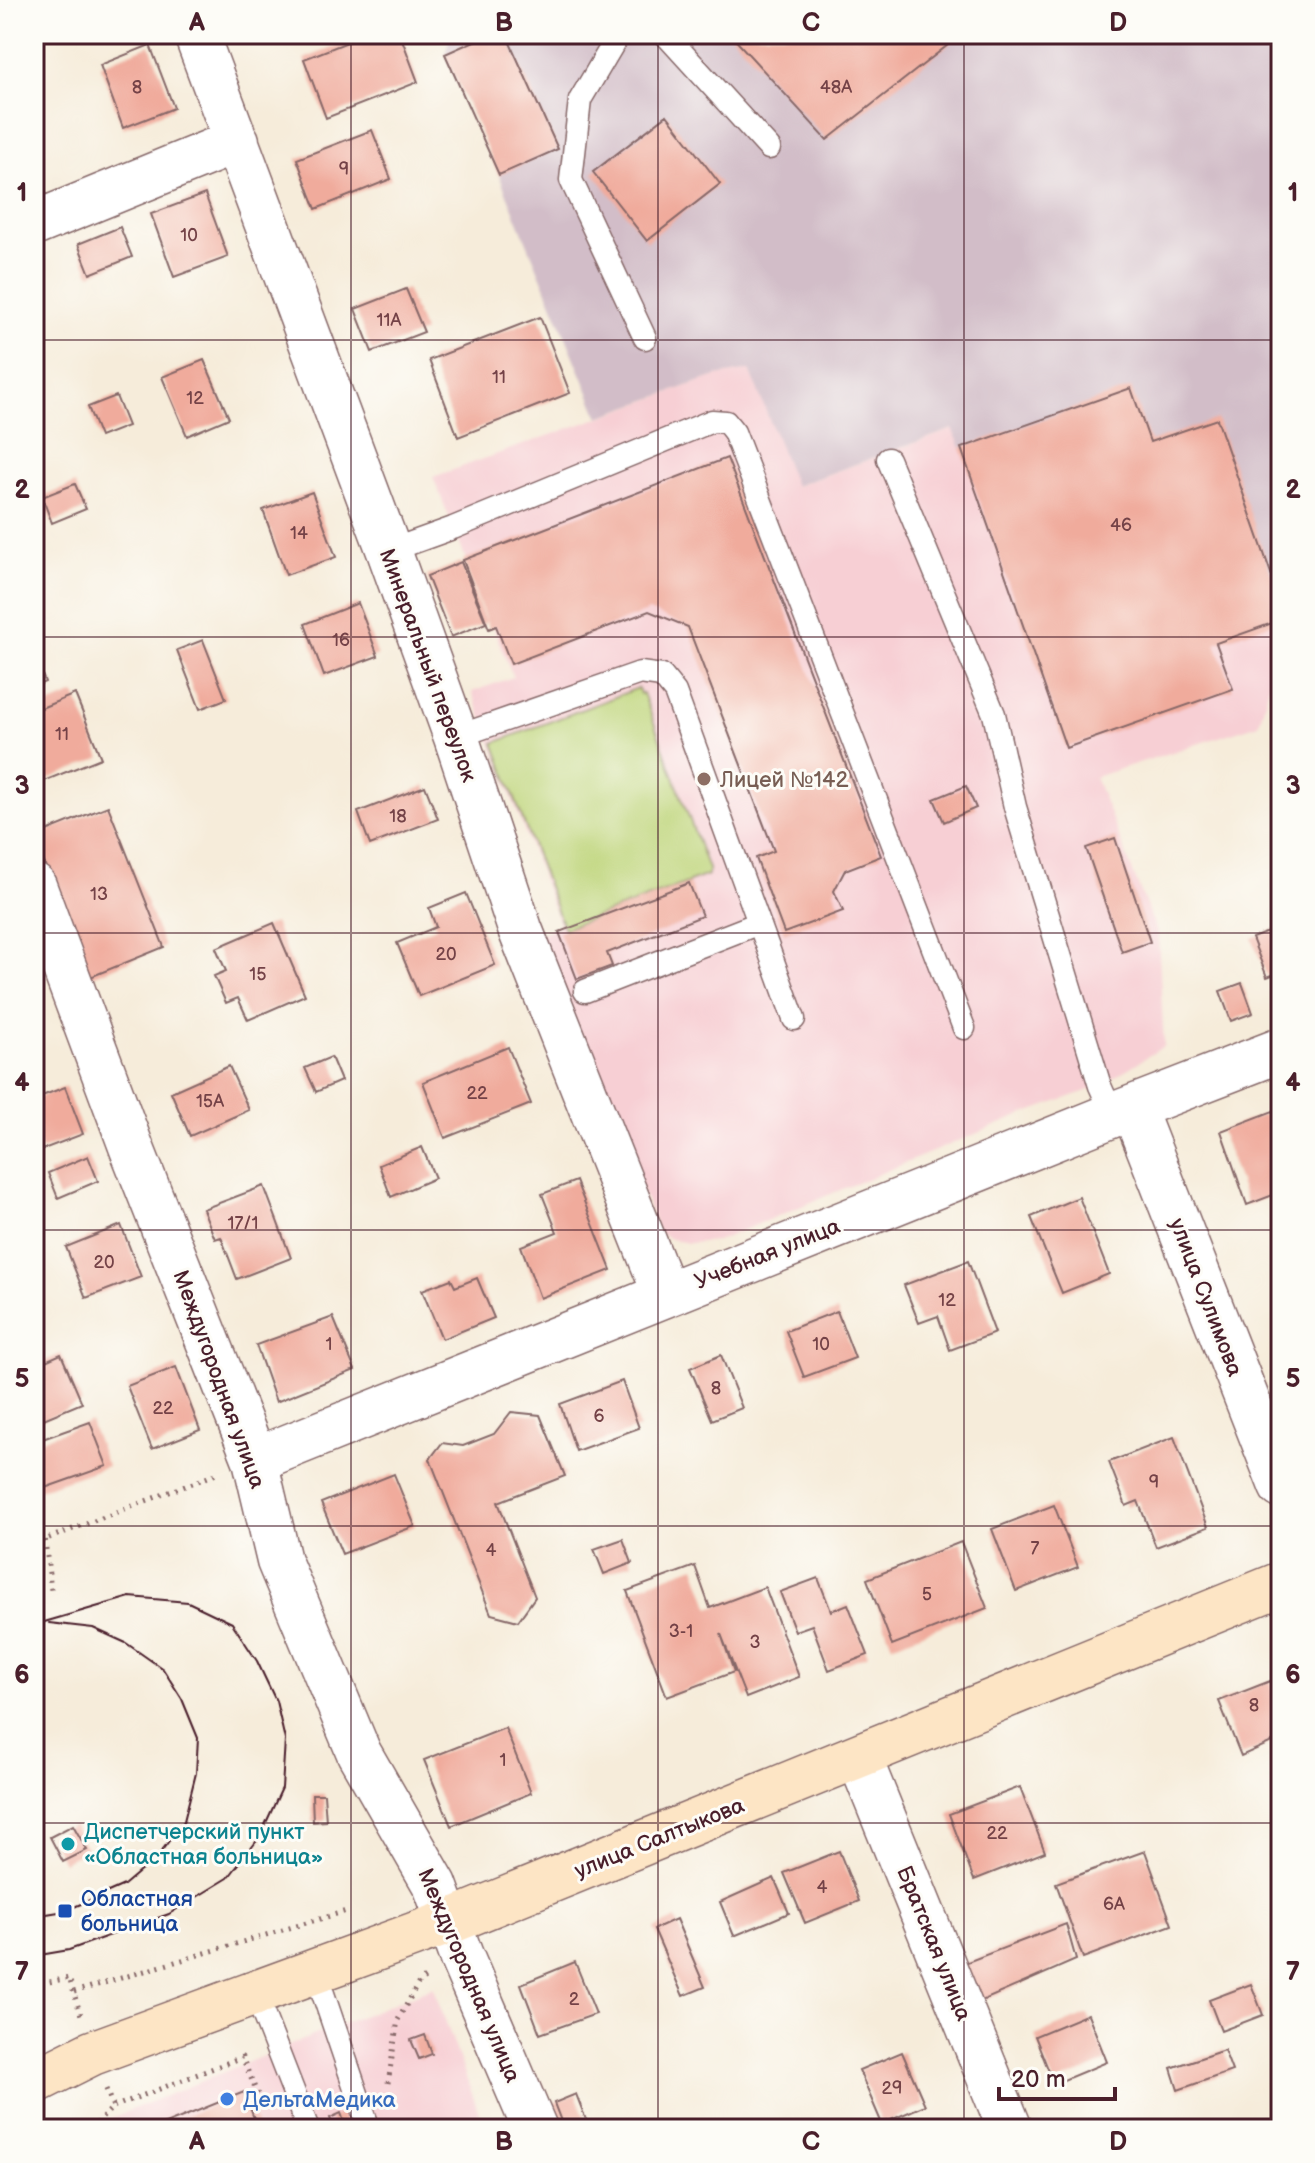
<svg xmlns="http://www.w3.org/2000/svg" width="1315" height="2163" viewBox="0 0 1315 2163" font-family="'Balsamiq Sans',sans-serif">
<style>
.built{fill:#f7cfd4}
.industrial{fill:#d2bdc8}
.green{fill:#bdd478;stroke:#847a52;stroke-width:2}
.building{fill:#f0ab9c}
.lines{fill:none;stroke-linecap:round;stroke-linejoin:round}
.service-casing{stroke:#866768;stroke-width:25}
.minor-casing{stroke:#866768;stroke-width:47}
.secondary-casing{stroke:#866768;stroke-width:47}
.path{stroke:#866768;stroke-width:5;stroke-dasharray:2 6;stroke-linecap:butt}
.service{stroke:#fff;stroke-width:22}
.minor{stroke:#fff;stroke-width:44}
.secondary{stroke:#fde5c5;stroke-width:44}
.tram{stroke:#4a1f2b;stroke-width:2}
.grid{fill:none;stroke:#4a1f2b;stroke-width:2;stroke-opacity:0.55}
.education-dot{fill:#8d6e63;stroke:#fdfcf7;stroke-width:3}
.culture-dot{fill:#0f9aa8;stroke:#fdfcf7;stroke-width:3}
.transit-dot{fill:#1a4fb4;stroke:#fdfcf7;stroke-width:3}
.shop-dot{fill:#3f7fe0;stroke:#fdfcf7;stroke-width:3}
.labels{text-anchor:middle;stroke-width:6;stroke-linejoin:round;paint-order:stroke}
.number-label{font-size:18px;fill:#744247}
.street-label{font-size:22px;fill:#4a1f2b;stroke:#fdfcf7}
.education-label{font-size:22px;fill:#785e54;stroke:#fdfcf7;text-anchor:start}
.culture-label{font-size:22px;fill:#0d838f;stroke:#fdfcf7;text-anchor:start}
.transit-label{font-size:22px;fill:#164399;stroke:#fdfcf7;text-anchor:start}
.shop-label{font-size:22px;fill:#366cbe;stroke:#fdfcf7;text-anchor:start}
.neatline{fill:none;stroke:#4a1f2b;stroke-width:3}
.grid-label{font-size:26px;text-anchor:middle;font-weight:bold;fill:#4a1f2b}
</style>
<rect width="100%" height="100%" fill="#fdfcf7"/>
<filter id="ink" filterUnits="userSpaceOnUse"><feTurbulence type="fractalNoise" baseFrequency=".0125" numOctaves="2"/><feDisplacementMap in="SourceGraphic" scale="16" xChannelSelector="R" yChannelSelector="G"/><feConvolveMatrix kernelMatrix="1 2 1 2 8 2 1 2 1" color-interpolation-filters="sRGB"/></filter>
<filter id="wash" filterUnits="userSpaceOnUse"><feTurbulence type="fractalNoise" baseFrequency=".006" numOctaves="4" result="noise"/><feDisplacementMap in="SourceGraphic" scale="32" xChannelSelector="R" yChannelSelector="G"/><feGaussianBlur stdDeviation="1.8" result="paint"/><feColorMatrix in="noise" values="0 0 0 0 0 0 0 0 0 0 0 0 0 0 0 0 0 1.4 0 .05"/><feComposite in="paint" operator="in"/></filter>
<g filter="url(#wash)">
<rect width="100%" height="100%" fill="#f6ecda"/>
<path class="built" d="M750 370 796 486 954 429 961 448 1131 388 1217 419 1281 602V640L1259 724 1095 777 1158 935 1164 1046 1100 1086 1024 1114 717 1241 688 1243 671 1239 659 1233 539 934 560 926 472 692 513 677 433 477 716 376Z
M433 1987 485 2129H84Z"/>
<path class="industrial" d="M451 34H1281V602L1217 420 1150 442 1131 388 961 448 953 429 795 486 750 370 716 376 599 417 499 175 445 54Z"/>
<path class="green" d="M638 688 640 694 643 693 708 869V875L564 929 494 743Z"/>
<g id="blocks">
<path class="building" d="M368 34H400L418 82 326 118 304 59Z
M490 34H506L558 149 499 175 445 54Z
M730 34H962L827 140Z
M150 45 174 108 123 128 100 65Z
M667 115 720 184 647 241 593 172Z
M372 130 391 179 316 209 297 159Z
M205 194 228 257 174 277 151 214Z
M120 227 132 257 90 274 78 244Z
M406 289 424 332 372 352 355 309Z
M540 317 570 393 458 437 429 360Z
M34 335 41 352 34 354Z
M204 360 229 418 187 436 162 377Z
M1131 388 1150 442 1217 419 1281 602V620L1216 643 1233 689 1066 748 961 448Z
M116 396 128 426 100 437 88 407Z
M727 458 881 856 845 870 834 891 843 911 784 933 756 858 774 851 688 627 649 611 511 664 496 626 489 629 463 560Z
M75 484 86 509 52 523 42 497Z
M312 492 336 557 286 575 263 510Z
M461 562 486 623 451 637 427 576Z
M358 603 378 656 324 676 305 624Z
M203 640 226 699 200 709 177 650Z
M34 654 45 682 34 687Z
M75 694 101 758 34 785V711Z
M425 786 438 819 370 845 358 812Z
M966 786 976 808 944 822 934 799Z
M108 806 164 947 88 978 34 836Z
M1115 838 1150 942 1122 952 1086 848Z
M689 883 702 916 607 953 612 966 577 979 559 932Z
M466 893 495 965 419 996 397 943 436 927 429 908Z
M274 923 305 995 248 1020 238 998 226 1003 214 976 226 971 216 948Z
M1281 927V972L1267 977 1252 938Z
M1242 983 1253 1013 1231 1021 1220 991Z
M508 1047 531 1104 445 1138 423 1082Z
M331 1057 341 1081 316 1092 305 1068Z
M229 1066 249 1110 190 1136 171 1092Z
M65 1087 83 1134 41 1150 34 1132V1099Z
M1281 1108V1171L1277 1173 1281 1192 1247 1205 1221 1131Z
M422 1147 435 1178 391 1197 379 1165Z
M88 1156 98 1181 58 1198 48 1173Z
M576 1181 611 1270 540 1298 521 1246 557 1232 542 1194Z
M264 1186 291 1258 237 1279 221 1237 215 1239 203 1209Z
M1079 1197 1109 1274 1062 1293 1031 1217Z
M121 1225 141 1277 86 1298 66 1247Z
M968 1261 995 1333 950 1350 938 1316 919 1323 904 1285Z
M477 1278 494 1318 442 1339 422 1290 451 1279 455 1287Z
M837 1311 855 1358 804 1377 786 1331Z
M333 1317 355 1370 276 1402 256 1345Z
M61 1354 82 1403 34 1423V1366Z
M721 1355 742 1408 712 1420 690 1368Z
M176 1367 200 1430 152 1449 127 1386Z
M622 1381 639 1428 576 1451 560 1404Z
M511 1412 540 1415 565 1476 498 1502 535 1597 518 1621 491 1614 430 1459 442 1443 463 1446 494 1434Z
M90 1422 107 1466 36 1491 34 1442Z
M1174 1437 1208 1527 1156 1547 1138 1501 1126 1506 1109 1462Z
M394 1474 415 1526 342 1554 321 1503Z
M1054 1505 1078 1567 1016 1591 992 1529Z
M623 1539 632 1563 604 1574 594 1549Z
M961 1542 987 1608 892 1645 867 1579Z
M695 1566 710 1608 765 1587 799 1677 746 1698 721 1634 734 1672 667 1697 627 1591Z
M818 1578 831 1611 848 1604 868 1655 829 1670 812 1625 795 1631 780 1592Z
M1270 1681 1281 1709V1738L1241 1756 1219 1701Z
M505 1728 531 1793 451 1826 424 1760Z
M1020 1787 1045 1852 974 1880 949 1814Z
M312 1794H324L326 1821 313 1822Z
M73 1825 87 1850 63 1862 50 1837Z
M839 1851 859 1901 805 1923 784 1873Z
M1145 1851 1172 1925 1083 1958 1056 1883Z
M774 1878 789 1913 734 1936 720 1902Z
M676 1919 705 1987 683 1996 654 1929Z
M1066 1924 1076 1960 977 2003 962 1964Z
M575 1962 596 2014 540 2034 521 1984Z
M1251 1984 1263 2015 1221 2031 1209 2000Z
M1088 2014 1107 2062 1054 2084 1035 2036Z
M425 2035 432 2054 419 2059 411 2040Z
M1224 2050 1232 2071 1178 2090 1171 2068Z
M902 2052 925 2105 882 2124 859 2070Z
M244 2092 258 2129H233L231 2123 216 2129H153Z
M576 2094 588 2125 580 2129H564L554 2103Z
M341 2113 345 2124 334 2129 330 2118Z"/>
</g>
</g>
<g filter="url(#ink)">
<use href="#blocks" fill-opacity="0" stroke="#866768" stroke-width="2"/>
<g class="lines">
<g class="service-casing">
<path id="service" d="M619 34 580 100 571 180 645 338
M665 34 769 148
M888 459 994 714 1015 807 1100 1086 1113 1115
M389 551 453 528 712 421 726 422 734 432 964 1028
M456 737 640 673 662 676 675 692 794 1019
M585 991 759 923
M315 1970 369 2129
M255 1993 308 2129"/>
</g>
<g class="minor-casing">
<path id="minor" d="M196 34 389 551 456 737 520 929 665 1294
M34 224 237 141
M34 886 132 1149 255 1460 279 1561 359 1753 435 1885 461 1956 535 2129
M1133 1108 1281 1486
M255 1460 1113 1115 1281 1050
M859 1757 1010 2129"/>
</g>
<g class="secondary-casing">
<path id="secondary" d="M34 2082 92 2053 449 1922 1281 1584"/>
</g>
<path class="path" d="M45 1540 51 1590
M34 1544 216 1474
M34 1985 69 1978 81 2015
M74 1992 350 1910
M388 2083 398 2020 419 1982 425 1978
M106 2089 113 2107
M91 2129 113 2107 242 2057 261 2102"/>
<use href="#service" class="service"/>
<use href="#minor" class="minor"/>
<use href="#secondary" class="secondary"/>
<path class="tram" d="M34 1625 130 1597 188 1602 232 1623 257 1661 276 1701 285 1740 282 1788 259 1838 228 1878 169 1914 69 1950 34 1956
M34 1916 65 1911 124 1885 157 1857 184 1821 196 1773 198 1738 182 1699 163 1669 126 1643 93 1628 49 1623"/>
</g>
</g>
<path class="grid" d="M351 34V2129M658 34V2129M964 34V2129M34 340H1281M34 637H1281M34 933H1281M34 1230H1281M34 1526H1281M34 1823H1281"/>
<circle class="education-dot" cx="704" cy="779" r="8"/>
<circle class="culture-dot" cx="68" cy="1844" r="8"/>
<rect class="transit-dot" x="57" y="1903" width="16" height="16" rx="4"/>
<circle class="shop-dot" cx="227" cy="2099" r="8"/>
<g class="labels">
<g class="number-label">
<text x="137" y="93">8</text>
<text x="836" y="93">48А</text>
<text x="344" y="175">9</text>
<text x="189" y="241">10</text>
<text x="389" y="326">11А</text>
<text x="499" y="383">11</text>
<text x="195" y="404">12</text>
<text x="1121" y="531">46</text>
<text x="299" y="539">14</text>
<text x="341" y="646">16</text>
<text x="62" y="740">11</text>
<text x="398" y="822">18</text>
<text x="99" y="900">13</text>
<text x="446" y="960">20</text>
<text x="258" y="980">15</text>
<text x="477" y="1099">22</text>
<text x="210" y="1107">15А</text>
<text x="243" y="1229">17/1</text>
<text x="104" y="1268">20</text>
<text x="947" y="1306">12</text>
<text x="329" y="1350">1</text>
<text x="821" y="1350">10</text>
<text x="716" y="1394">8</text>
<text x="163" y="1414">22</text>
<text x="599" y="1422">6</text>
<text x="1154" y="1488">9</text>
<text x="1035" y="1554">7</text>
<text x="491" y="1556">4</text>
<text x="927" y="1600">5</text>
<text x="681" y="1637">3-1</text>
<text x="755" y="1648">3</text>
<text x="1254" y="1711">8</text>
<text x="503" y="1766">1</text>
<text x="997" y="1839">22</text>
<text x="822" y="1893">4</text>
<text x="1114" y="1910">6А</text>
<text x="574" y="2005">2</text>
<text x="892" y="2094">29</text>
</g>
<g class="street-label">
<text transform="translate(429 665) rotate(70)" y="8">Минеральный переулок</text>
<text transform="translate(767 1253) rotate(-22)" y="8">Учебная улица</text>
<text transform="translate(1207 1297) rotate(69)" y="8">улица Сулимова</text>
<text transform="translate(220 1379) rotate(70)" y="8">Междугородная улица</text>
<text transform="translate(659 1837) rotate(-22)" y="8">улица Салтыкова</text>
<text transform="translate(935 1943) rotate(68)" y="8">Братская улица</text>
<text transform="translate(470 1975) rotate(67)" y="8">Междугородная улица</text>
</g>
<g class="education-label">
<text x="720" y="787">Лицей №142</text>
</g>
<g class="culture-label">
<text x="84" y="1839">Диспетчерский пункт<tspan x="84" dy="25">«Областная больница»</tspan></text>
</g>
<g class="transit-label">
<text x="81" y="1906">Областная<tspan x="81" dy="25">больница</tspan></text>
</g>
<g class="shop-label">
<text x="243" y="2107">ДельтаМедика</text>
</g>
</g>
<rect width="1315" height="2163" fill="none" stroke="#fdfcf7" stroke-width="88"/>
<path d="M999 2087v12h116v-12" fill="none" stroke="#4a1f2b" stroke-width="4"/>
<text x="1011" y="2087" font-size="24" fill="#4a1f2b" stroke="#fdfcf7" stroke-width="6" paint-order="stroke">20 m</text>
<rect x="44" y="44" width="1227" height="2075" class="neatline"/>
<g class="grid-label">
<text x="197" y="31">A</text>
<text x="504" y="31">B</text>
<text x="811" y="31">C</text>
<text x="1118" y="31">D</text>
<text x="22" y="201">1</text>
<text x="1293" y="201">1</text>
<text x="22" y="498">2</text>
<text x="1293" y="498">2</text>
<text x="22" y="794">3</text>
<text x="1293" y="794">3</text>
<text x="22" y="1091">4</text>
<text x="1293" y="1091">4</text>
<text x="22" y="1387">5</text>
<text x="1293" y="1387">5</text>
<text x="22" y="1683">6</text>
<text x="1293" y="1683">6</text>
<text x="22" y="1980">7</text>
<text x="1293" y="1980">7</text>
<text x="197" y="2150">A</text>
<text x="504" y="2150">B</text>
<text x="811" y="2150">C</text>
<text x="1118" y="2150">D</text>
</g>
</svg>
